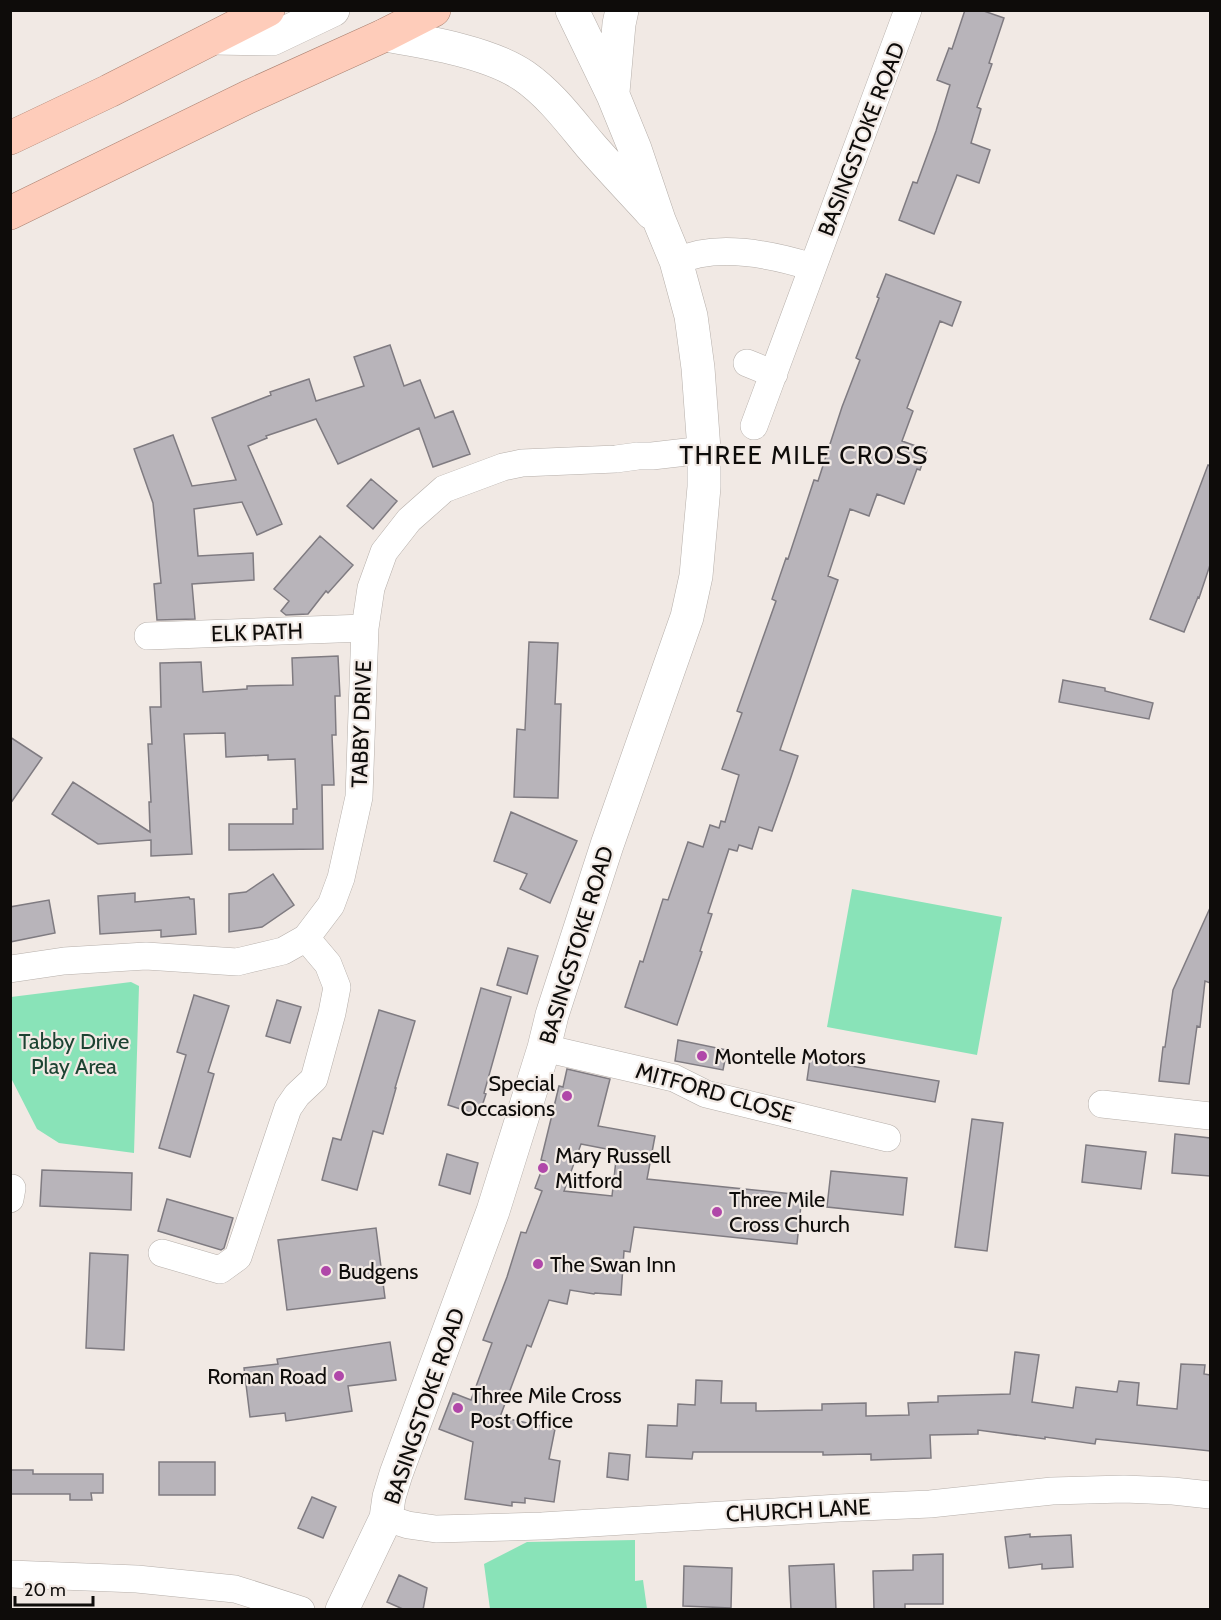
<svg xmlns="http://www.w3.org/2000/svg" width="1221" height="1620" viewBox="0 0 1221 1620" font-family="Cabin,sans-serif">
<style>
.green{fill:#89e3b8}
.building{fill:#b8b4ba;stroke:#7f7b81;stroke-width:1.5;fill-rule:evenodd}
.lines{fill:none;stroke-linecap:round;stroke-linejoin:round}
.minor-casing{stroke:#b6afaa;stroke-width:28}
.tertiary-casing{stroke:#b6afaa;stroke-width:34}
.trunk-casing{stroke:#aa8171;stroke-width:34}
.minor{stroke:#fff;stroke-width:27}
.tertiary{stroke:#fff;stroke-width:33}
.trunk{stroke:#feccba;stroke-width:33}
.poi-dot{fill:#b047a9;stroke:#f1e9e4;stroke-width:2}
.labels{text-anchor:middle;stroke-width:4.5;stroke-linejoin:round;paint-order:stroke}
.street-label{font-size:22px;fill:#0e0c0a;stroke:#f1e9e4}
.park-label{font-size:22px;fill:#1c4332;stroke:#f1e9e4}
.poi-label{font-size:22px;fill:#0e0c0a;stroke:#f1e9e4;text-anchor:start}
.quarter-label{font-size:26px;letter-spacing:1.5px;fill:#0e0c0a;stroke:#f1e9e4}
</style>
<rect width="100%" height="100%" fill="#f1e9e4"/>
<path class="green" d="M852 889 1002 917 977 1055 827 1027Z
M131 982 139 986 134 1153 59 1143 37 1129 11 1078V997Z
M635 1540V1581L643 1580 647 1609H490L484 1564 527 1542Z"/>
<path class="building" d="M965 10H981L1004 18 989 63 992 64 977 107 981 109 971 143 990 150 979 183 957 175 934 234 899 220 913 182 917 183 936 131 950 85 937 80 949 48 952 49Z
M886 274 961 302 952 326 940 321 907 408 913 411 902 441 927 450 920 470 917 469 904 504 877 494 869 516 850 509 828 576 838 580 780 750 798 756 790 780 772 831 759 827 752 849 739 845 737 851 729 849 708 913 712 914 700 951 702 952 677 1025 625 1007 640 961 643 962 663 899 668 900 688 842 703 847 710 825 719 828 721 821 725 822 739 775 722 769 742 713 737 711 776 601 772 599 786 558 788 559 814 480 818 481 842 407 860 360 856 358 879 298 877 297Z
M390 345 404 386 420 380 435 418 453 411 470 454 433 467 419 428 338 464 316 419 266 436 267 438 248 446 282 524 257 535 242 502 194 509 198 556 253 553 254 580 192 584 195 619 157 620 154 584 161 583 153 503 134 449 173 435 192 486 236 480 212 418 271 395 270 392 309 379 316 401 364 386 354 357Z
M1208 465 1210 466V565L1199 598 1198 597 1184 632 1150 619Z
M371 479 397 501 373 529 347 506Z
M320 536 353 565 328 593 326 591 308 614 286 615 281 611 289 601 274 589Z
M529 642 558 643 555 704H561L558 798 514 797 517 729 525 730Z
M338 656 340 696H335L336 735H332L334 785H322L323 849 229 850V824H293V809H297L295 759 268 760V755L226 757 225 733 184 734 192 854 151 856V840L98 844 52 814 73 782 150 832 149 802H151L148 744H152L150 707H161L160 663 201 662 203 692 247 689V686L293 685 292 658Z
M1063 680 1105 688V691L1153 703 1149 719 1059 702Z
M10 737 42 758 10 804Z
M511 812 577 841 550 903 520 889 527 874 494 861Z
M273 874 294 905 262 927 229 932V894L246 892Z
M135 893V902L189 897 190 899H194L196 934 161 937V930L100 934 98 896Z
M49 900 55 933 10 942V907Z
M1210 908V983L1205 981 1200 1027 1197 1026 1189 1084 1159 1081 1163 1047H1165L1173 990Z
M508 948 538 956 527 994 497 985Z
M481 988 511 997 484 1093 486 1094 479 1115 448 1105Z
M194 995 229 1006 208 1072 214 1074 190 1157 159 1148 186 1055 177 1052Z
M277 1000 301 1007 290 1043 266 1036Z
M379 1010 415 1021 395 1088H396L383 1134 373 1131 357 1190 322 1180 333 1138 341 1140Z
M678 1040 727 1050 723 1070 675 1061Z
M810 1059 939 1081 935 1102 807 1080Z
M567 1069 610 1079 598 1126 655 1136 647 1179 802 1195 797 1244 634 1227 630 1252 624 1251 621 1295 595 1293 594 1294 570 1290 567 1304 549 1300 531 1347 527 1345 500 1417 555 1429 549 1459 560 1461 554 1502 525 1498V1503L512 1502V1506L465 1499 473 1442 439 1429 453 1393 471 1400 492 1343 483 1340 507 1277 521 1232 526 1233 542 1191 535 1188 545 1161 541 1160 559 1086 563 1087ZM581 1144 617 1151 612 1196 564 1191Z
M972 1119 1003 1123 987 1251 955 1247Z
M1175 1134 1210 1138V1176L1172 1173Z
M1086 1145 1146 1152 1141 1189 1082 1182Z
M447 1154 478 1163 470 1194 439 1185Z
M42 1170 132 1173 131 1210 40 1206Z
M831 1171 907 1178 903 1215 827 1207Z
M167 1199 233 1218 224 1248 221 1250 158 1231Z
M376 1228 385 1298 287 1310 278 1240Z
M90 1253 128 1255 124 1350 86 1348Z
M390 1342 396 1380 348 1386 352 1411 286 1421 285 1413 250 1417 244 1368 278 1364 277 1359Z
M1015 1352 1039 1355 1032 1402 1073 1408 1076 1387 1117 1392 1119 1381 1139 1383 1137 1405 1177 1409 1181 1364 1205 1365 1204 1374 1210 1375V1451L1096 1439 1095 1444 1045 1437V1439L978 1430V1434L930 1435 931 1458 871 1460V1454L823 1455V1452H693L692 1459 646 1457 648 1425 677 1426 678 1404 695 1405 696 1380 722 1381 721 1403H756V1411L822 1410V1404L866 1403V1416L909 1415 908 1403 938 1402V1396L1010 1394Z
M609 1453 630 1455 628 1480 607 1477Z
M159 1462H215V1495H159Z
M10 1470H33V1474H103V1493H91L92 1500H70V1494H10Z
M312 1497 336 1507 323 1538 298 1528Z
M1030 1534V1537L1071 1535 1073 1567 1042 1569V1564L1009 1568 1005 1537Z
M943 1554V1604H905V1610H874L873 1571 913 1570V1555Z
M834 1564 836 1610H791L789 1566Z
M684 1566 732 1568 731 1608 683 1606Z
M399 1575 427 1588 423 1610H405L387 1602Z"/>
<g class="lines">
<g class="minor-casing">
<path id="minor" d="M676 261C684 258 691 256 699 254 736 247 777 256 812 267
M747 363 774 374
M754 426 908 10
M148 636 365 628
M10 969 64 961 146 956 237 962 283 951 306 938 331 905 341 878 359 797 365 628 371 588 384 552 409 520 444 489 503 467 522 463 616 459 638 456H652L704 450
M544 1048 674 1078 706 1094 887 1138
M1102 1104 1210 1116
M10 1199 12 1188
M162 1253 220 1270 238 1257 288 1108 297 1095 314 1079 332 1013 337 987 328 964 306 938
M386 1518 408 1525 436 1529 542 1526 839 1508 930 1504 1052 1491 1124 1489 1173 1491 1210 1495
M10 1574 137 1579 235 1589 301 1610"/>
</g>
<g class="tertiary-casing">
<path id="tertiary" d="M385 35C426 42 489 52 524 76 550 94 570 121 590 145 610 168 631 190 652 213
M214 38 272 39 333 10
M613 92 619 24 622 10
M342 1610 386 1518 389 1497 396 1474 493 1211 544 1048 552 1015 607 845 687 617 696 576 704 487V450L698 368 691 316 676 261 659 220 635 149 613 95 572 10"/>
</g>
<g class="trunk-casing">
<path id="trunk" d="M10 138 109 91 268 10
M10 213 248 97 385 35 434 10"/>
</g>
<use href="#minor" class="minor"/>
<use href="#tertiary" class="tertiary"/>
<use href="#trunk" class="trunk"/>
</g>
<g class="poi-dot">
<circle cx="702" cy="1056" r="6"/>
<circle cx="567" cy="1096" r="6"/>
<circle cx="543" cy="1168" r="6"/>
<circle cx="717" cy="1212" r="6"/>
<circle cx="538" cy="1264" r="6"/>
<circle cx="326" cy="1271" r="6"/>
<circle cx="339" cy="1376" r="6"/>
<circle cx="458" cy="1408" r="6"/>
</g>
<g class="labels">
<g class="street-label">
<text transform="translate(861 139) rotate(-69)" y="8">BASINGSTOKE ROAD</text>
<text transform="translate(257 632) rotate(-2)" y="8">ELK PATH</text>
<text transform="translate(361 724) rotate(-88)" y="8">TABBY DRIVE</text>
<text transform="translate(576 945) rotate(-73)" y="8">BASINGSTOKE ROAD</text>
<text transform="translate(715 1092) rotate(16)" y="8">MITFORD CLOSE</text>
<text transform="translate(424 1406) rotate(-71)" y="8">BASINGSTOKE ROAD</text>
<text transform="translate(798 1510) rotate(-3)" y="8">CHURCH LANE</text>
</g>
<g class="park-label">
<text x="74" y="1049">Tabby Drive<tspan x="74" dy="25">Play Area</tspan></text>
</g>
<g class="poi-label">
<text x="714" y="1064">Montelle Motors</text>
<text x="555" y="1091" text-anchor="end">Special<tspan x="555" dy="25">Occasions</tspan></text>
<text x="555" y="1163">Mary Russell<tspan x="555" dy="25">Mitford</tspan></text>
<text x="729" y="1207">Three Mile<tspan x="729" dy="25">Cross Church</tspan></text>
<text x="550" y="1272">The Swan Inn</text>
<text x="338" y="1279">Budgens</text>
<text x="327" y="1384" text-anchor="end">Roman Road</text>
<text x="470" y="1403">Three Mile Cross<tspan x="470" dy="25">Post Office</tspan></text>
</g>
<g class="quarter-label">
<text x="804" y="464">THREE MILE CROSS</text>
</g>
</g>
<rect width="1221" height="1620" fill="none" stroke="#0e0c0a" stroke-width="24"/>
<path d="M15 1596v9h78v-9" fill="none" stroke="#0e0c0a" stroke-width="3"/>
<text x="24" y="1596" font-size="18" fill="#0e0c0a" stroke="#f1e9e4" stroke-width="4.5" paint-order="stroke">20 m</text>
</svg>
